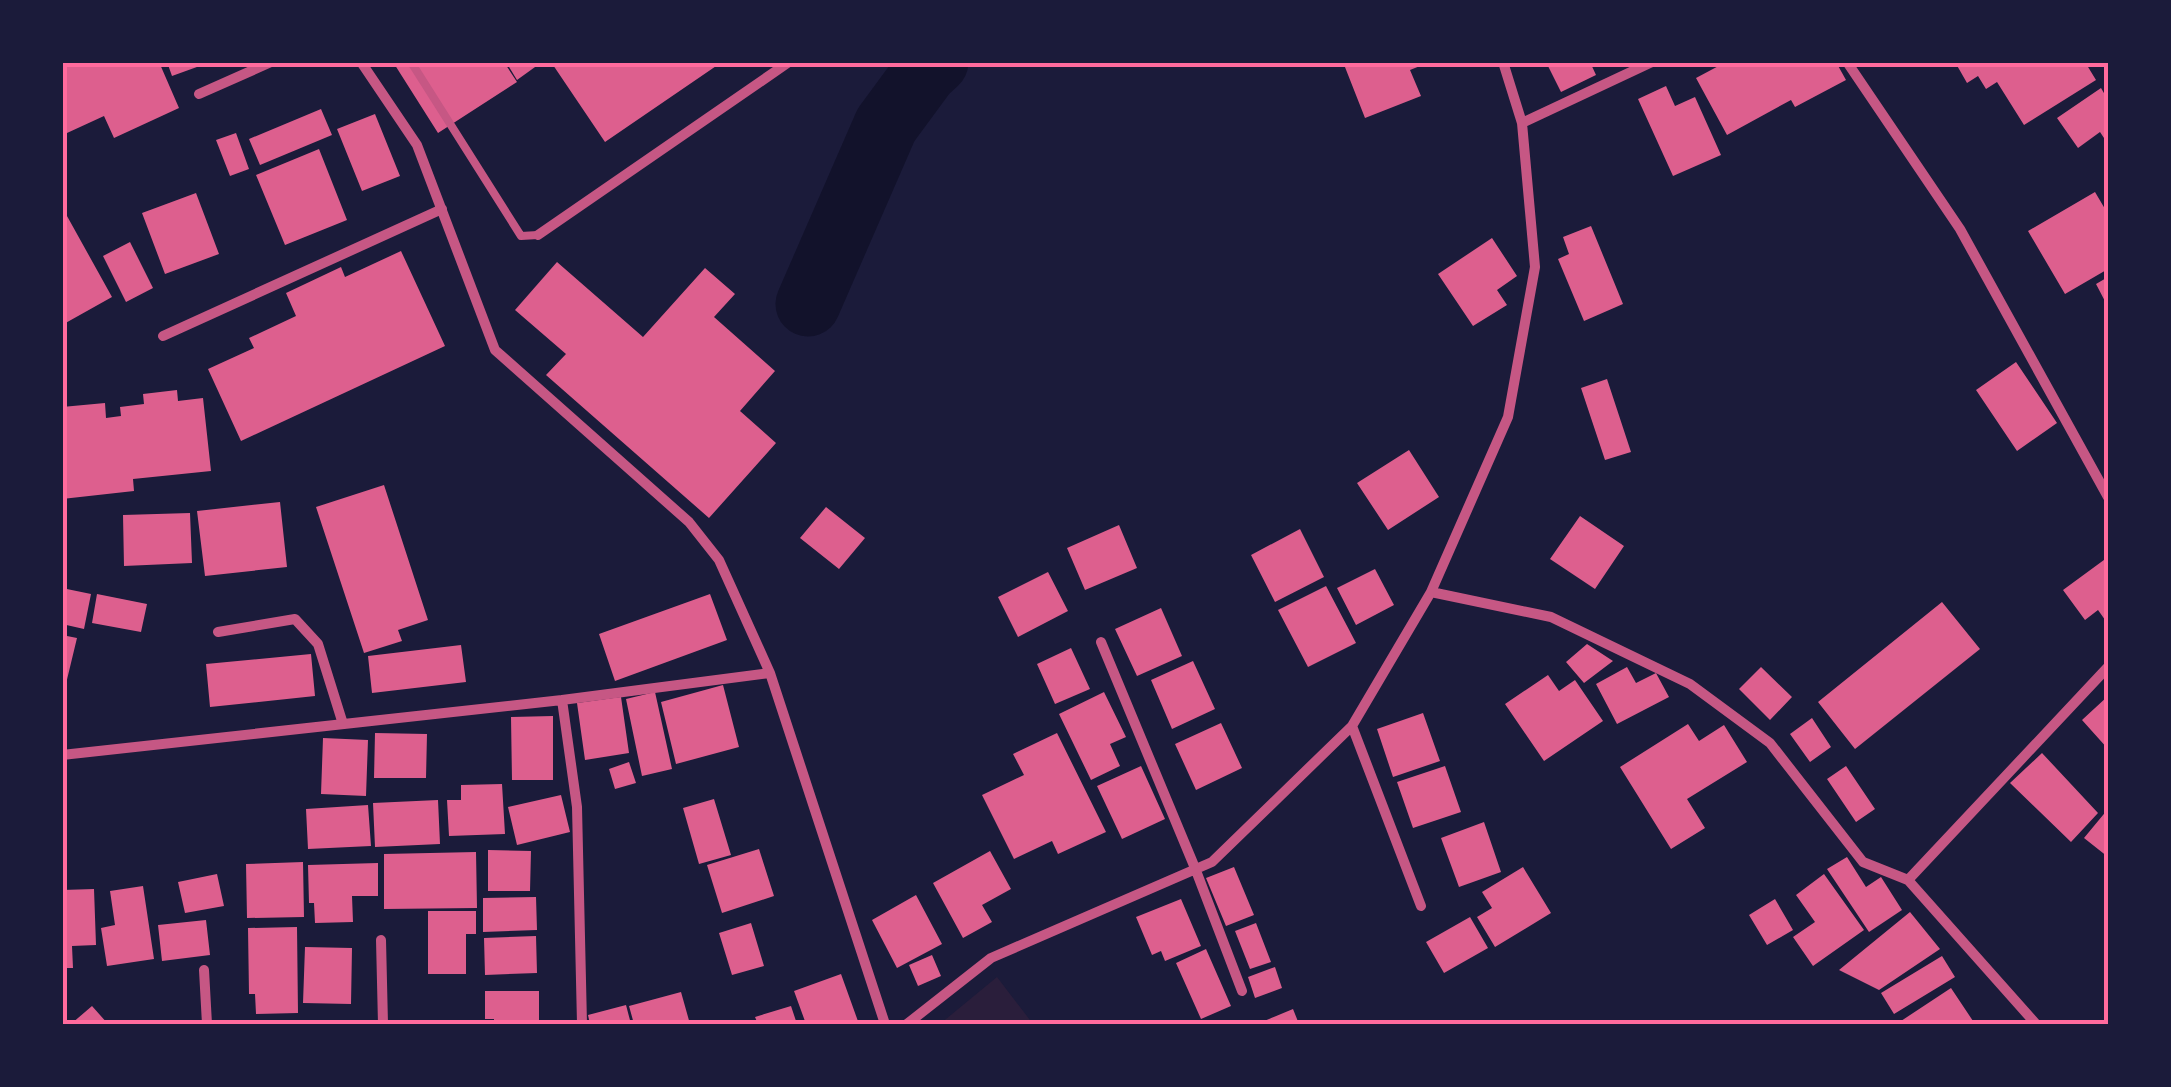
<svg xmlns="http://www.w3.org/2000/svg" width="2171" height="1087" viewBox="0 0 2171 1087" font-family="Raleway,sans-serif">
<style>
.green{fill:#2a1e3b}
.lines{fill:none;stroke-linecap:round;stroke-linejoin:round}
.river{stroke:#12122b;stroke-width:65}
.building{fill:#dd5f8e}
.service{stroke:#c65784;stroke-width:8}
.minor{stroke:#c65784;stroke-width:10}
.neatline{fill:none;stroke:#ff6b9d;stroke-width:4}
</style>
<rect width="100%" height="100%" fill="#1b1b3a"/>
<path class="green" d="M997 977 1033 1024H940Z"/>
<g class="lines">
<path class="river" d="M808 304 886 125 925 72 936 62"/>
</g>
<path class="building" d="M62 62H159L179 108 114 138 104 116 67 133 62 124Z
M167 62H208V63L172 76Z
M393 62H504L517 82 438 133Z
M506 62H542L517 80Z
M551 62H722L605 142Z
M1343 62H1418L1420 66 1410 70 1421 96 1365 118Z
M1546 62H1590L1596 75 1561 92Z
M1726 62H1836L1846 80 1795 107 1791 100 1727 135 1696 78Z
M1955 62H2085L2096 80 2024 125 1997 82 1986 89 1978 76 1967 83Z
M1666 86 1675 106 1695 97 1721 155 1673 176 1638 99Z
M2101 88 2108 100V144L2100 132 2078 148 2057 118Z
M321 109 332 135 260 165 249 139Z
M375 114 400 176 362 191 337 129Z
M236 133 249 169 230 176 216 140Z
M319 149 347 220 285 245 256 175Z
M2095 192 2108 214V269L2065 294 2028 231Z
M196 193 219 254 165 274 142 213Z
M62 207 112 297 62 325Z
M1591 226 1623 304 1584 321 1558 259 1569 254 1563 237Z
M1492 238 1517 276 1497 290 1507 305 1473 326 1438 274Z
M130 242 153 288 126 302 103 256Z
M401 251 445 346 241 441 208 369 254 348 249 338 296 316 286 293 341 267 345 277Z
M557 262 643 337 705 268 735 294 714 317 775 371 740 411 776 443 709 518 546 375 566 354 515 310Z
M2108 277V307L2096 284Z
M2016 362 2057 423 2017 451 1976 390Z
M1607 379 1631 452 1605 460 1581 388Z
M177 390 178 401 203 398 211 471 133 479 134 491 62 499V407L105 403 106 418 121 416 120 407 144 404 143 394Z
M1409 450 1439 497 1388 530 1357 483Z
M384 485 428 620 398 630 402 641 364 653 316 507Z
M280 502 287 567 205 576 197 511Z
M826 507 865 538 839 569 800 538Z
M190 513 192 563 124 566 123 515Z
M1580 516 1624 546 1595 589 1550 559Z
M1119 525 1137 568 1085 590 1067 548Z
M1300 529 1324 577 1275 602 1251 555Z
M2108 557V624L2098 610 2085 620 2063 590Z
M1375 569 1394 605 1356 625 1337 588Z
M1048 572 1068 611 1018 637 998 597Z
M1326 586 1356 643 1308 667 1278 610Z
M62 588 91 594 84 629 62 624Z
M97 594 147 604 141 632 92 623Z
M710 594 727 640 615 681 599 634Z
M1942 602 1980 649 1855 749 1818 702Z
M1161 608 1182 656 1137 676 1115 629Z
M62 635 77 638 64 692 62 691Z
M1587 644 1613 661 1584 683 1566 662Z
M461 645 466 682 372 693 368 656Z
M1071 648 1090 689 1055 704 1037 664Z
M311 654 315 696 210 707 206 664Z
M1193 661 1215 709 1172 729 1151 680Z
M1627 667 1636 683 1656 673 1669 697 1617 724 1596 684Z
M1761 667 1792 697 1770 720 1739 689Z
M1548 675 1559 691 1575 680 1603 721 1544 761 1505 704Z
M723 685 739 747 676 764 661 702Z
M655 692 672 769 642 776 626 699Z
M1104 692 1126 737 1110 744 1120 766 1091 780 1059 714Z
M2108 696V749L2082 720Z
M621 697 629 753 585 760 577 703Z
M1423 713 1440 761 1393 777 1377 729Z
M553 716V780H512L511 717Z
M1812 718 1831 747 1810 762 1790 734Z
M1221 723 1242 768 1196 790 1175 744Z
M1688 724 1699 741 1724 725 1747 762 1687 799 1705 828 1671 849 1620 767Z
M375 733 427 734 426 778H374Z
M1057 733 1106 832 1058 854 1052 841 1014 859 982 795 1024 775 1013 754Z
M323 738 368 740 366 796 321 794Z
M2042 753 2098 813 2071 842 2010 783Z
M629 762 636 783 615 789 609 769Z
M1141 766 1165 819 1122 839 1097 786Z
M1445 766 1461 812 1413 828 1397 782Z
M1846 766 1875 809 1856 822 1827 779Z
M502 784 505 834 449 836 447 800H461V785Z
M561 795 570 832 517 845 508 807Z
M714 799 731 855 699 864 683 808Z
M438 800 440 844 375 847 373 803Z
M368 805 371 846 308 849 306 809Z
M2108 809V857L2084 838Z
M1484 822 1501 872 1459 887 1441 838Z
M759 849 774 896 722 913 707 865Z
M488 850 531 851 530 891H488Z
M990 851 1011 889 982 905 992 922 963 938 933 883Z
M476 852 477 908 384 909V854Z
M1847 857 1866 887 1881 877 1902 910 1869 932 1827 869Z
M303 862 304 917 247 918 246 864Z
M378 863V896H352L353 922 315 923 314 903H309L308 865Z
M1234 867 1254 915 1226 926 1206 878Z
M1523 867 1551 913 1495 947 1477 917 1492 908 1482 892Z
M217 874 224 906 185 913 178 882Z
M1824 874 1864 930 1813 966 1793 937 1815 922 1796 895Z
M143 886 154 959 107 966 101 928 115 925 110 891Z
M94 889 96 945 72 946 73 968H62V890Z
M916 895 942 944 897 968 872 920Z
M536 897 537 930 483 932V898Z
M1181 899 1201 946 1165 961 1161 951 1152 955 1136 917Z
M1775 899 1793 930 1767 945 1749 915Z
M428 911H476V934H466V974H428Z
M1910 912 1940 949 1879 990 1839 970Z
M1470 917 1488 948 1444 973 1426 942Z
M206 920 210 955 162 961 158 925Z
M751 923 764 966 732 975 719 933Z
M1256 923 1271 962 1250 969 1235 931Z
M297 927 298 1013 256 1014 255 994H249L248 928Z
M536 936 537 973 485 975 484 938Z
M305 947 352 948 351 1004 303 1003Z
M1206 949 1231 1006 1201 1019 1176 963Z
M932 955 941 976 918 986 909 965Z
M1942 956 1955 977 1894 1014 1881 993Z
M1275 967 1282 988 1255 998 1248 977Z
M841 974 859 1024H806L794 991Z
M1951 988 1975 1024H1903L1901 1021Z
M485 991H539V1024H494V1019H485Z
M681 992 690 1024H634L629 1006Z
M626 1005 631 1024H590L588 1015Z
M92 1006 108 1024H71Z
M791 1006 797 1024H758L755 1017Z
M1293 1009 1299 1024H1257Z"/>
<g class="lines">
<path class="service" d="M411 62 521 236 538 235"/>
<path class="minor" d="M361 62 417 145 495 350 689 522 719 560 770 673 885 1024
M1847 62 1960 229 2108 497
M199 94 271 62
M1522 123 1652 62
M538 235 789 62
M163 336 442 209
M1431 592 1551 617 1690 684 1770 743 1863 862 1908 880 2036 1024
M218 632 295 619 318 644 343 724
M1101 642 1195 868 1242 991
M562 700 577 807 582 1024
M1352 726 1421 906
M62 755 562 700 770 673
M1908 880 2108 667
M381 940 383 1024
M204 970 207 1024
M907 1024 991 958 1212 862 1352 726 1431 592 1508 417 1535 267 1522 123 1503 62"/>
</g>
<rect width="2171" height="1087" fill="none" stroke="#1b1b3a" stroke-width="130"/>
<rect x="65" y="65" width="2041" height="957" class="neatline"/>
</svg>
